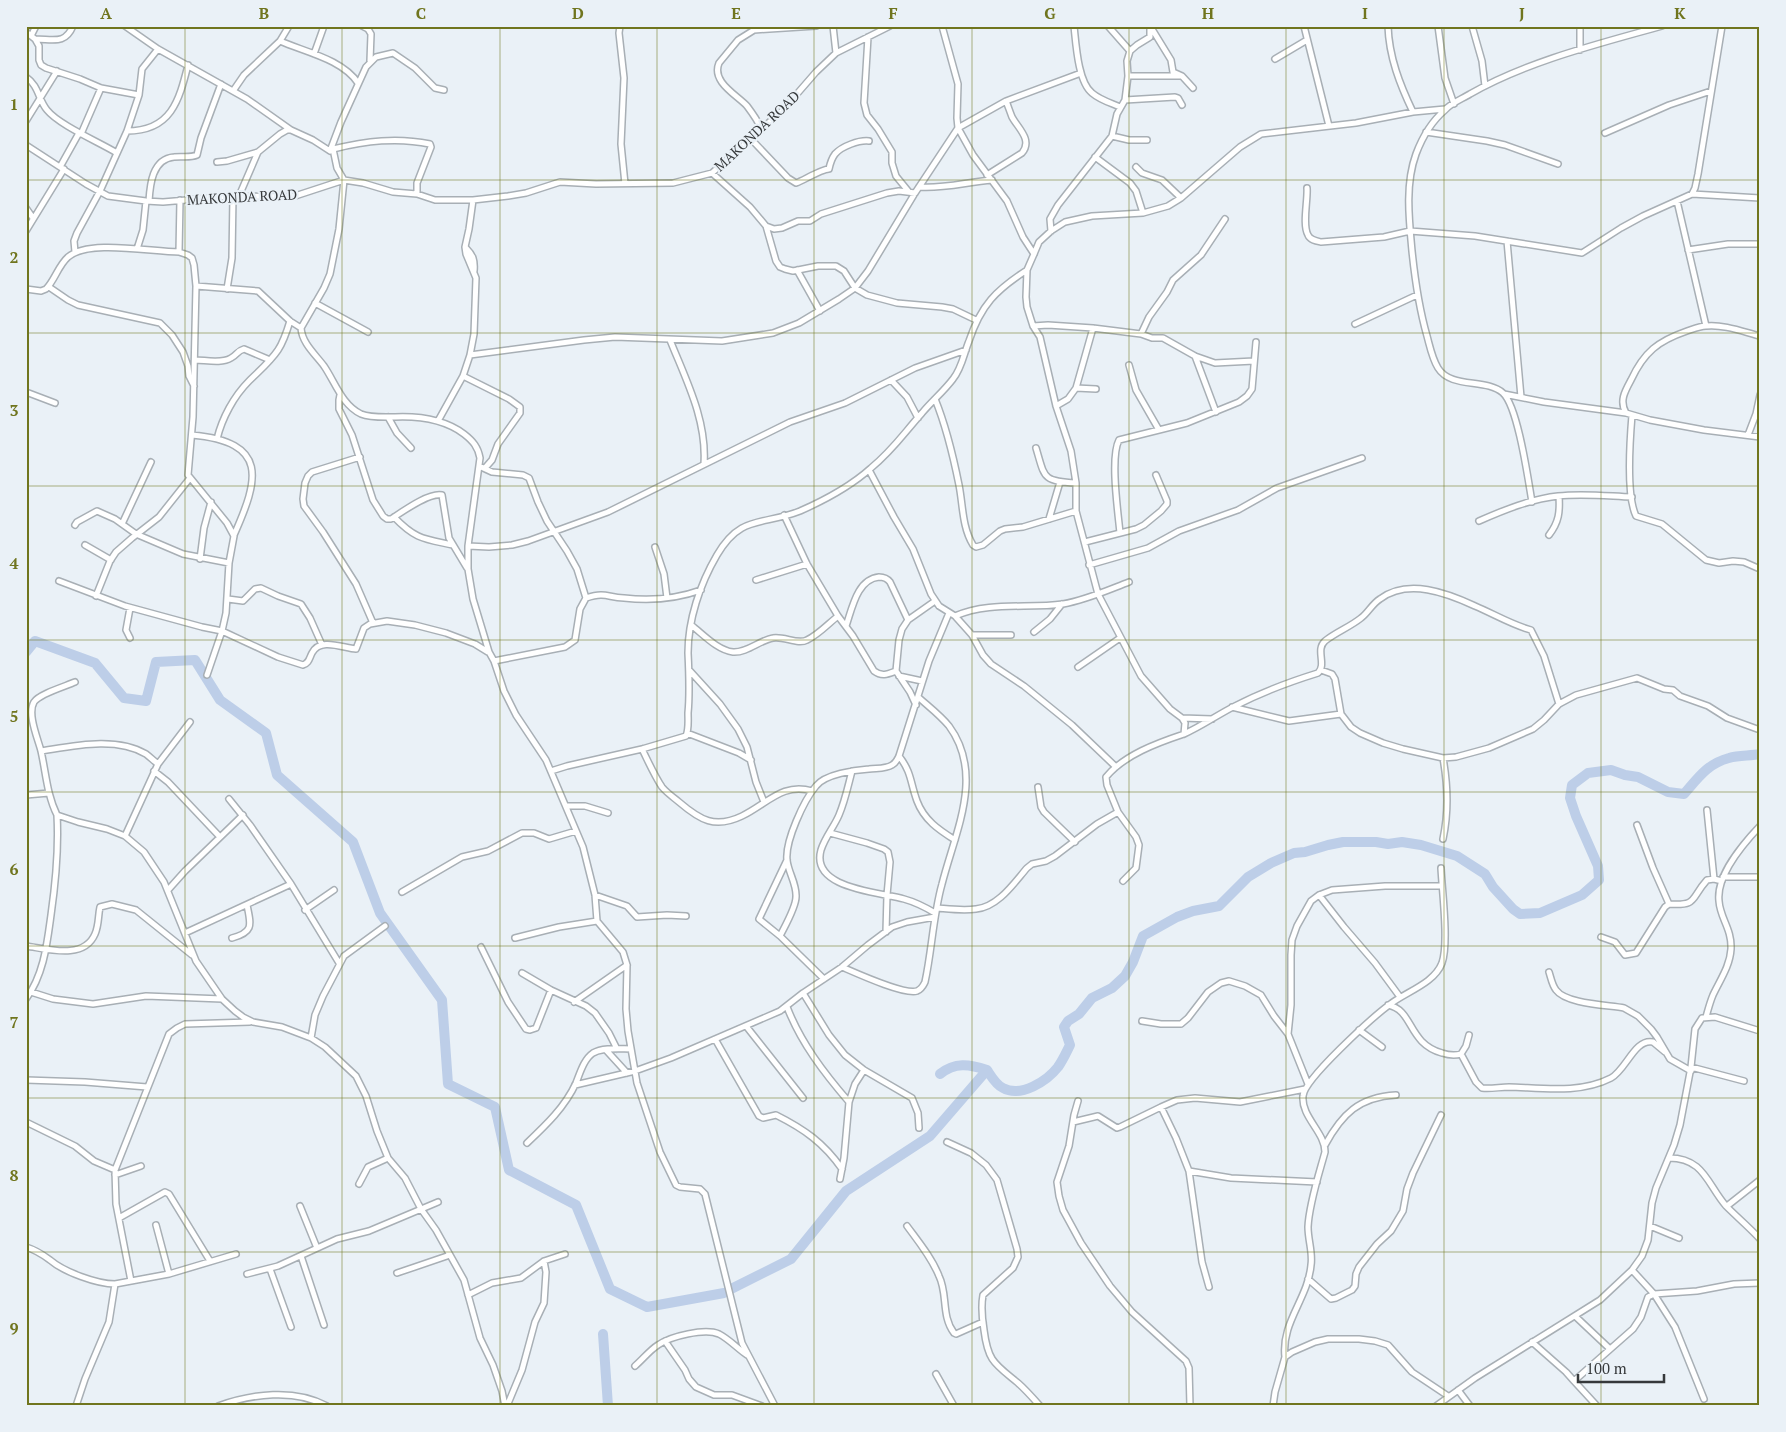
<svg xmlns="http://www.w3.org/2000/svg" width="1786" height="1432" viewBox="0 0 1786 1432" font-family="'PT Serif',serif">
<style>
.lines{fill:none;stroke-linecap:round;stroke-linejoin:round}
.river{stroke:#bdcee8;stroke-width:10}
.minor-casing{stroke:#a8afb5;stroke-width:8}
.minor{stroke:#fff;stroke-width:5}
.grid{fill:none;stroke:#70751e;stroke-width:1;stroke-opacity:0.55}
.labels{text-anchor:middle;stroke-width:4.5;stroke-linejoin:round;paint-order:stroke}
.street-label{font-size:14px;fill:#36393b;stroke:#eaf1f7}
.neatline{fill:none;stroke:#70751e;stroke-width:2}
.grid-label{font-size:16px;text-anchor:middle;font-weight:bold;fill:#70751e}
</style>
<rect width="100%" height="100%" fill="#eaf1f7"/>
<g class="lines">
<path class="river" d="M26 652 35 641 95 663 124 698 146 701 156 662 195 660 220 700 266 733 277 775 353 842 380 913 442 1000 448 1084 495 1107 509 1170 576 1205 610 1289 647 1307 724 1293
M940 1074C955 1062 969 1064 987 1070 991 1076 996 1085 1003 1088 1021 1098 1047 1081 1058 1067 1063 1060 1066 1053 1070 1045L1064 1027 1068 1021 1079 1014 1092 998 1112 988 1125 976 1133 962 1143 936 1177 917 1193 911 1219 906 1248 877 1271 863 1294 853 1305 852 1328 845 1343 842H1376L1388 844 1402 842 1421 845 1457 856 1485 874 1493 887 1513 909 1520 914 1540 913 1582 895 1599 880 1598 866 1576 816 1570 798 1572 785 1588 773 1611 770 1625 775 1638 777 1668 792 1684 794C1698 778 1707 764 1729 758 1739 755 1750 756 1760 754
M731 1289 791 1259 846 1191 930 1136 987 1070
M603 1334 608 1406"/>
<g class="minor-casing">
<path id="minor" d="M125 26 158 49 247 99 291 130 313 140 330 151
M362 26 368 29 371 34 370 61
M620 26 619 33 624 78 621 144 625 184
M833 26 836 53
M942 26 958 84 957 118 958 128 973 155 1007 201 1023 237 1034 254
M1074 26C1076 44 1078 82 1092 93 1100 100 1111 103 1120 107
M1108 26 1130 51
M1304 26 1329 126
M1388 26C1389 57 1400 85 1413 112
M1438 26 1445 78 1454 104
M1472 26 1482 61 1485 86
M1580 26V50
M1152 29 1171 60 1173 72 1182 76 1193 88
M26 32 35 39 39 46V60L41 65 46 68 80 79 101 88 139 95
M31 36 36 26
M868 37 864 103 867 115 878 129 892 152V163L896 176 909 192
M35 39C53 39 65 45 73 26
M280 41C305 52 342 59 358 83
M314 54 324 26
M1275 59 1307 40
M1128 76H1180
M26 77C39 86 38 99 47 110 59 125 99 142 117 153
M444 90 435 88 415 68 393 53 376 57 366 67 341 122 330 151 333 149 337 168 344 180 339 229 330 274 324 288 301 328C302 343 315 354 324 366 335 382 342 405 361 414 371 418 384 417 395 417 419 416 444 419 464 434 473 441 478 447 480 458L468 546V569L473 599 489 652 494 661 504 691 516 715 546 760 583 847 595 895 597 921 623 952 627 965 626 1009 628 1031 637 1083 660 1152 676 1185 680 1187 700 1189 705 1194 742 1343 775 1406
M233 91 244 75 280 41 289 26
M1125 100 1175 97 1178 98 1182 105
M26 121 57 71
M762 130C758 121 753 114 747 106 737 95 711 82 719 63L738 40 754 30 816 26
M127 131C171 131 179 101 188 65
M1426 132 1487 141 1505 145 1558 164
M1605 133 1669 105 1711 91
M81 134 101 88
M1112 136 1129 140H1147
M751 139 788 178 796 183C804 180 822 169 829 169 830 164 832 158 835 154 842 146 859 140 869 141
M26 145 86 184 108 196 146 201 163 202 233 196 292 197 344 180 363 183 393 192 417 194 435 200H473L508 196 526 193 560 182 596 184 673 183 712 173 783 110 816 72 836 53 890 26
M333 149C366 141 397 137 430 144L431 147 417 183V194
M1095 157 1130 183 1136 191 1143 213
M217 162 227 161 258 152
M60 167 79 133
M1136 167 1142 173 1162 180 1181 198
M712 173 750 207 766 226 774 229 782 228 798 221H810L821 214 887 193 899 191 915 193
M987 175 1022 153C1033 140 1018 128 1012 117 1010 112 1008 106 1006 101
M919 187C943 189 967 182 992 180
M1307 188C1308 200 1302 225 1308 235 1310 240 1316 241 1321 242L1384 237 1410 231 1475 236 1582 253 1621 228 1643 216 1692 194 1695 188 1698 174 1722 26
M1692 194 1760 198
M239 196 258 152 280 134 287 130H291
M149 201C150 185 152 159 174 157 182 156 190 158 197 155L201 138 221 84
M1677 201 1706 326
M26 208 33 218
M766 226 776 261 780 267 785 269 793 271 818 266H836L844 271 855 288 867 295 897 303 942 307 953 309 976 320
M26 231 64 169
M1051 231 1050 219 1058 205 1112 136 1117 114 1125 100 1128 76 1127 61 1130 51 1137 45 1150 37V26
M1507 241 1521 397
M466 248C473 255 475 260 474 271
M137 249 143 230 146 201
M1688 250 1728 244H1760
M75 252 74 241 77 233 100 191 127 131 139 95 142 69 158 49
M179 252 180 200
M797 270 820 311
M196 286 258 291 290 321 301 328
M49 287 68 300 78 305 160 323 172 335 183 352 188 366 189 376 194 386
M26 289 41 291 46 289C55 280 58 266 68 257 89 239 151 252 179 252L188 255 192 258 194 265 196 286 193 417 188 475 227 523 234 536 229 563 226 613 222 631 207 675
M227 289 232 258 233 196
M315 303 368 332
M1355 324 1417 295
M1033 326 1048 325 1093 328 1141 334 1152 338H1163L1195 356 1215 363 1254 361
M1141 334 1149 317 1167 292 1173 280 1201 255 1225 219
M1760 336C1744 332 1723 324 1706 326 1700 326 1693 329 1687 331 1658 341 1644 352 1631 380 1625 391 1619 401 1626 413L1650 420 1704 430 1760 437
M670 340C686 380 707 420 704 464
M470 355 584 340 615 337 722 341 773 333 799 323 839 299 855 288 868 271 915 193 958 128 1006 101 1081 73
M1195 356 1216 412
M195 360C205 360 222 364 231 358 237 355 237 351 244 349L270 360
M1129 365 1136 390 1159 430
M463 376 509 399 520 407V413L498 444 492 460 485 468
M891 380 907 397 918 418
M1076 388 1096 389
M26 392 55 403
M1504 394 1544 402 1626 413
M340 395 339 400V409L352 435 373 500 383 516 387 519H391C402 512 429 492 442 495L449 538 467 568
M935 399C946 426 953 455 959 485 963 505 962 527 973 545L976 547 983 545 1000 531 1005 529 1023 527 1076 511
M1056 406 1068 399 1076 388 1093 328
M1632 415C1630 439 1626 495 1636 516L1662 524 1706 560 1719 563 1733 561 1744 562 1760 569
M388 417 397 433 411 448
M438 421 463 376 470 355 474 334 476 278 466 254 465 247 469 229 473 200
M192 435C269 442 259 479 234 535
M1748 435 1756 414 1760 395
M217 439C222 418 234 396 249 381 259 371 270 362 278 350 284 341 287 331 290 321
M1036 448C1045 478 1042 481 1076 483
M360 457 312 472 308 476 305 483 303 499 304 506 323 532 356 584 373 623
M479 466 492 472 523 475 529 478 538 502 547 521 567 551 577 569 586 598
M869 470 894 517 913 549 931 594 939 606 955 616 964 626 972 635 983 655 991 664 1024 686 1072 725 1116 767
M1532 502C1528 479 1518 407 1503 393 1486 378 1451 389 1438 368 1432 358 1430 347 1427 336 1419 308 1415 280 1412 251 1409 219 1405 184 1416 154 1422 138 1432 121 1445 110 1451 103 1462 99 1470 94 1528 61 1598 44 1662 26
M784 515 807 564 838 616 853 636 874 671C882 677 888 674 896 671
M394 517C416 540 425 539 453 545
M1049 519 1060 482
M1479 521C1504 510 1531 499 1558 496 1582 493 1607 496 1632 497
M122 524 151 462
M75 525 77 522 97 511 115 519 136 534 183 554 229 563
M1120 533C1118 512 1110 457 1119 440L1187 423 1239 402 1247 396 1252 389 1256 342
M1549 535C1559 522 1560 512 1559 496
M1085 542 1136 529 1144 525 1161 511 1167 504V501L1156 475
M85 545 111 560
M468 546 489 547 512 545 528 541 608 512 790 422 845 403 915 368 966 350
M655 547 664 574 667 598
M200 559 204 528 211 502
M1089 565 1148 548 1179 531 1238 510 1277 488 1362 458
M756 580 807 564
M59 581 125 606 202 627 222 631 278 657 303 665C309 663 309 659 312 653 320 637 343 648 356 649L364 628 370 624 387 621 415 625 446 633 475 644 488 652
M96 596 110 561 116 552 132 538 159 517 190 478
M228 599 243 601 255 589 261 588 278 596 301 604 310 618 322 645
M130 608 126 630 130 638
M955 616C990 601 1027 609 1063 604 1086 600 1108 590 1129 582
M691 625C703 634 717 650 733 652 747 653 760 640 773 638 784 636 798 645 807 640 818 635 828 624 838 616
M846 626C852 609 857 579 879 577 884 577 887 578 890 582L908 620
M1034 632 1050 619 1062 604
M972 635H1011
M494 661 565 647 575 640 580 609 586 598C606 592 606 597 624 598 650 601 676 599 701 590
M1078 667 1120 638
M1321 670 1332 674 1335 679 1341 714 1351 727 1360 733 1383 743 1403 749 1443 758 1456 757 1489 748 1533 729 1544 720 1559 704 1576 695 1637 678 1664 689 1673 690 1680 696 1708 706 1727 718 1760 730
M690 671 720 704 738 729 747 747 756 782 764 802
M899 676 922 681
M75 682C66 686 39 694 34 702 27 714 38 739 41 751 46 773 47 795 57 815L78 822 107 829 125 836 144 852 164 882 196 961 222 999 235 1011 243 1017 253 1022 282 1027 311 1038 325 1047 356 1076 366 1096 377 1131 388 1158 405 1178 421 1209 436 1230 464 1280 480 1338 493 1365 502 1391 505 1406
M916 705 910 692 896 671 899 640 902 629 908 620 935 601
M1232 707 1289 721 1341 714
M1182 718 1212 719
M687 733 739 753 751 760
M1184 734C1202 726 1217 715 1235 706 1262 692 1289 682 1318 673 1327 664 1315 650 1325 641 1336 632 1350 627 1361 618 1368 613 1372 604 1380 599 1408 578 1447 593 1475 606 1494 614 1512 625 1531 630L1544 656 1559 704
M642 749C648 761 654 775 662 787 667 793 673 797 679 802 700 820 715 829 742 816 767 804 783 782 812 791
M41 751C73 746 116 736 146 754 150 757 154 761 158 764
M899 756C912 773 910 782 917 801 924 820 939 830 955 840
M154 771 168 782 220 837
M551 771 567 766 642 749 686 736C689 729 688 721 688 713 690 693 689 673 688 653 688 620 700 584 717 555 741 514 762 526 800 511 825 500 851 486 871 468 893 450 904 433 922 413 932 401 944 391 953 379 962 368 964 353 969 341 981 305 996 290 1027 270
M852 771C848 786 845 801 839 815 834 827 825 837 821 850 810 889 880 892 904 899 915 902 925 907 935 913
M1038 787 1041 807 1044 812 1075 842
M26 795 49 793
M229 799 250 825 291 884 339 963
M566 806H585L608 813
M1707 810 1714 879
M1637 825 1653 868 1669 904
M830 833 867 843 884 849 888 852 890 862 887 895 886 932
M125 836 158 764 190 722
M1443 839C1449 811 1448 786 1443 758
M787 860 759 919 780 936 824 979
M1723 877H1760
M1123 881 1136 868 1139 845 1136 837 1118 812 1107 785 1106 777C1124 755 1157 743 1184 734L1185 723 1182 718 1170 709 1141 676 1098 594 1076 511V483L1071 451 1056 406 1040 337 1033 326 1027 307 1026 297 1027 270 1034 254 1039 242 1051 231 1065 222 1092 216 1143 213 1168 206 1181 198 1240 147 1261 134 1356 123 1413 112 1445 109
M168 890 185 871 243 815
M402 892 462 857 488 851 522 833H534L549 839 576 831
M595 895 627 906 637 917 667 915 686 916
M1319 895 1344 927 1375 963 1400 997
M937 908C949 909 963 911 976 909 998 907 1014 883 1027 868L1032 864 1046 861 1055 856 1097 824 1118 812
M305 910 334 890
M185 933 291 884
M780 936C785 926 796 907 796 897 797 884 788 872 787 860 785 841 804 800 816 786 825 774 855 770 869 769 877 768 886 769 892 765 896 763 897 760 899 756L929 661 949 613
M1601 937 1615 942 1625 955 1636 953 1665 907 1669 904C1698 906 1690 899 1707 880L1714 879 1722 881
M232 938C254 932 251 925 247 905
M515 938 559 927 597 921
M26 946C48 949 84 960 95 934 99 925 98 916 100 907L112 904 136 910 192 955
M481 947 508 1002 526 1029 530 1030 536 1028 551 990
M842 967C856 973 904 995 917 991 922 989 923 986 925 982 932 950 933 916 942 884 955 832 985 775 949 726 940 715 928 706 918 697
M1549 972C1551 978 1552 985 1556 990 1566 1004 1608 1005 1624 1008L1638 1016 1651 1029 1657 1037 1670 1059 1691 1071
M522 973 551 990 586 1006 595 1013 609 1033 617 1049
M31 992 53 999 93 1004 146 996 222 999
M803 993 829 1035 845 1055 864 1070 912 1098 918 1113 919 1128
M26 999C44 974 47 944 51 915 56 880 59 850 57 815
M574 1002 627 965
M1388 1005C1414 1010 1407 1043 1442 1053 1448 1055 1454 1056 1461 1054L1466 1046 1469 1035
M787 1007C801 1043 824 1073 849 1102
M1706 1017C1708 1010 1710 1002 1713 995 1720 980 1730 966 1731 949 1732 929 1720 918 1719 901 1716 875 1743 844 1760 826
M1142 1021 1161 1024H1181L1188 1018 1208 992 1221 983 1229 981 1245 986 1261 995 1274 1016 1288 1034
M746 1026 803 1098
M1359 1030 1382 1047
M311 1038 315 1015 323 996 344 956 385 926
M715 1039 759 1116 763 1118 776 1115C804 1129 824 1143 842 1169
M606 1050 627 1073
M1461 1054 1476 1082 1482 1088C1491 1089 1500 1087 1509 1087 1542 1088 1580 1094 1611 1078 1626 1070 1635 1038 1653 1042L1665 1052
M1691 1067 1744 1081
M26 1080 85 1082 147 1087
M1308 1084 1288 1034 1291 1005V955L1292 940 1297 926 1311 901 1319 895 1332 890 1385 886H1442
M575 1085 635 1071 671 1058 780 1011 803 993 842 967 868 945 892 927 907 922 935 917
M1078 1101 1074 1115 1069 1146 1057 1182 1059 1196 1063 1210 1081 1243 1110 1286 1132 1312 1186 1361 1189 1368 1190 1406
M1161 1107 1176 1138 1189 1171 1231 1178 1317 1182
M26 1122 75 1146 94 1161 115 1170 116 1204 131 1281
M1073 1122 1098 1116 1117 1128 1120 1127 1161 1107 1177 1100 1195 1098 1240 1102 1305 1089
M947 1142 971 1153 986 1165 997 1180 1017 1249 1018 1257 1013 1268 983 1295C981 1306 982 1318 984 1330 988 1362 995 1364 1018 1383 1026 1390 1033 1398 1040 1406
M527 1143C546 1125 565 1107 576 1083 580 1073 584 1059 593 1053 603 1047 620 1049 631 1049
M1325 1145C1342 1114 1359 1097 1396 1095
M1669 1158C1704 1158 1707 1184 1726 1206 1737 1217 1749 1227 1760 1239
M115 1170 169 1034 177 1028 185 1024 250 1022
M1189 1171 1202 1262 1209 1287
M115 1175 141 1166
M840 1179 844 1158 849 1102 855 1084 864 1070
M359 1184 368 1167 388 1158
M300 1206 317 1248
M1727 1206 1760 1180
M119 1218 165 1192 169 1194 210 1261
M156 1225 169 1274
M907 1226C918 1241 932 1258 939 1276 948 1294 941 1316 954 1333L956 1334 983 1322
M1650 1226 1679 1238
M26 1247C36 1250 42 1254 50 1260 64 1272 97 1284 115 1284
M301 1256 324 1325
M270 1269 291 1327
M1632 1270 1654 1294 1675 1327 1704 1399
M397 1273 450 1255
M247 1274 278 1266 337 1239 369 1231 438 1202
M1308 1279 1331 1299 1336 1298 1352 1290 1355 1286 1356 1274 1359 1267 1377 1244 1391 1231 1403 1211 1407 1189 1413 1173 1441 1115
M468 1295 492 1283 521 1278 544 1261 565 1254
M1575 1316 1610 1349
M665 1341 685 1370 689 1379 696 1387 714 1395H732L762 1406
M1532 1342 1566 1372 1574 1381 1633 1329 1641 1317 1648 1297 1654 1294 1697 1291 1734 1284 1760 1283
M1285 1357C1281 1322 1308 1299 1311 1265 1313 1253 1308 1240 1308 1227 1309 1204 1319 1174 1325 1152 1325 1132 1301 1117 1303 1096 1304 1079 1373 1017 1389 1005 1405 992 1434 984 1442 963 1449 943 1442 890 1441 868
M635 1366C643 1359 650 1350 658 1345 671 1336 705 1328 719 1334 729 1339 738 1349 747 1355
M936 1374 954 1406
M1574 1381 1597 1406
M1458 1390 1470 1406
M76 1406 85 1379 109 1322 115 1284 169 1274 236 1254
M218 1406C252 1394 294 1388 327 1406
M507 1406 522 1370 535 1322 544 1303 546 1272 544 1261
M1273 1406 1275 1392 1285 1357 1292 1352 1315 1342 1328 1339H1359L1375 1341 1388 1345 1412 1372 1448 1396
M1436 1406 1475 1378 1600 1300 1632 1270 1642 1256 1648 1240 1652 1203 1656 1188 1674 1145 1680 1125 1691 1067 1695 1029 1702 1018 1715 1017 1760 1031"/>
</g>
<use href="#minor" class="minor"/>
</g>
<path class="grid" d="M185 26V1406M342 26V1406M500 26V1406M657 26V1406M814 26V1406M972 26V1406M1129 26V1406M1286 26V1406M1444 26V1406M1601 26V1406M26 180H1760M26 333H1760M26 486H1760M26 640H1760M26 792H1760M26 946H1760M26 1098H1760M26 1252H1760"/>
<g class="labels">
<g class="street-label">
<text transform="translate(757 131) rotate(-43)" y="5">MAKONDA ROAD</text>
<text transform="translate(242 197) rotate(-3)" y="5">MAKONDA ROAD</text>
</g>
</g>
<rect width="1786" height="1432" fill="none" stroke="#eaf1f7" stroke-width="55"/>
<path d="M1578 1374v8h86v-8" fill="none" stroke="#36393b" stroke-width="2.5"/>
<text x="1586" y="1374" font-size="15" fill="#36393b" stroke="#eaf1f7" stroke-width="4" paint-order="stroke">100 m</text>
<rect x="28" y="28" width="1730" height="1376" class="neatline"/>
<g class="grid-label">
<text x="106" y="19">A</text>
<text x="264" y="19">B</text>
<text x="421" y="19">C</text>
<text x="578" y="19">D</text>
<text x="736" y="19">E</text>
<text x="893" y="19">F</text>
<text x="1050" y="19">G</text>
<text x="1208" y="19">H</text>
<text x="1365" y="19">I</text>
<text x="1522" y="19">J</text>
<text x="1680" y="19">K</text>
<text x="14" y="110">1</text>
<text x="14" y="263">2</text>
<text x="14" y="416">3</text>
<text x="14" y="569">4</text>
<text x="14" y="722">5</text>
<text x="14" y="875">6</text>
<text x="14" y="1028">7</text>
<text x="14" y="1181">8</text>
<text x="14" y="1334">9</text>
</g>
</svg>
